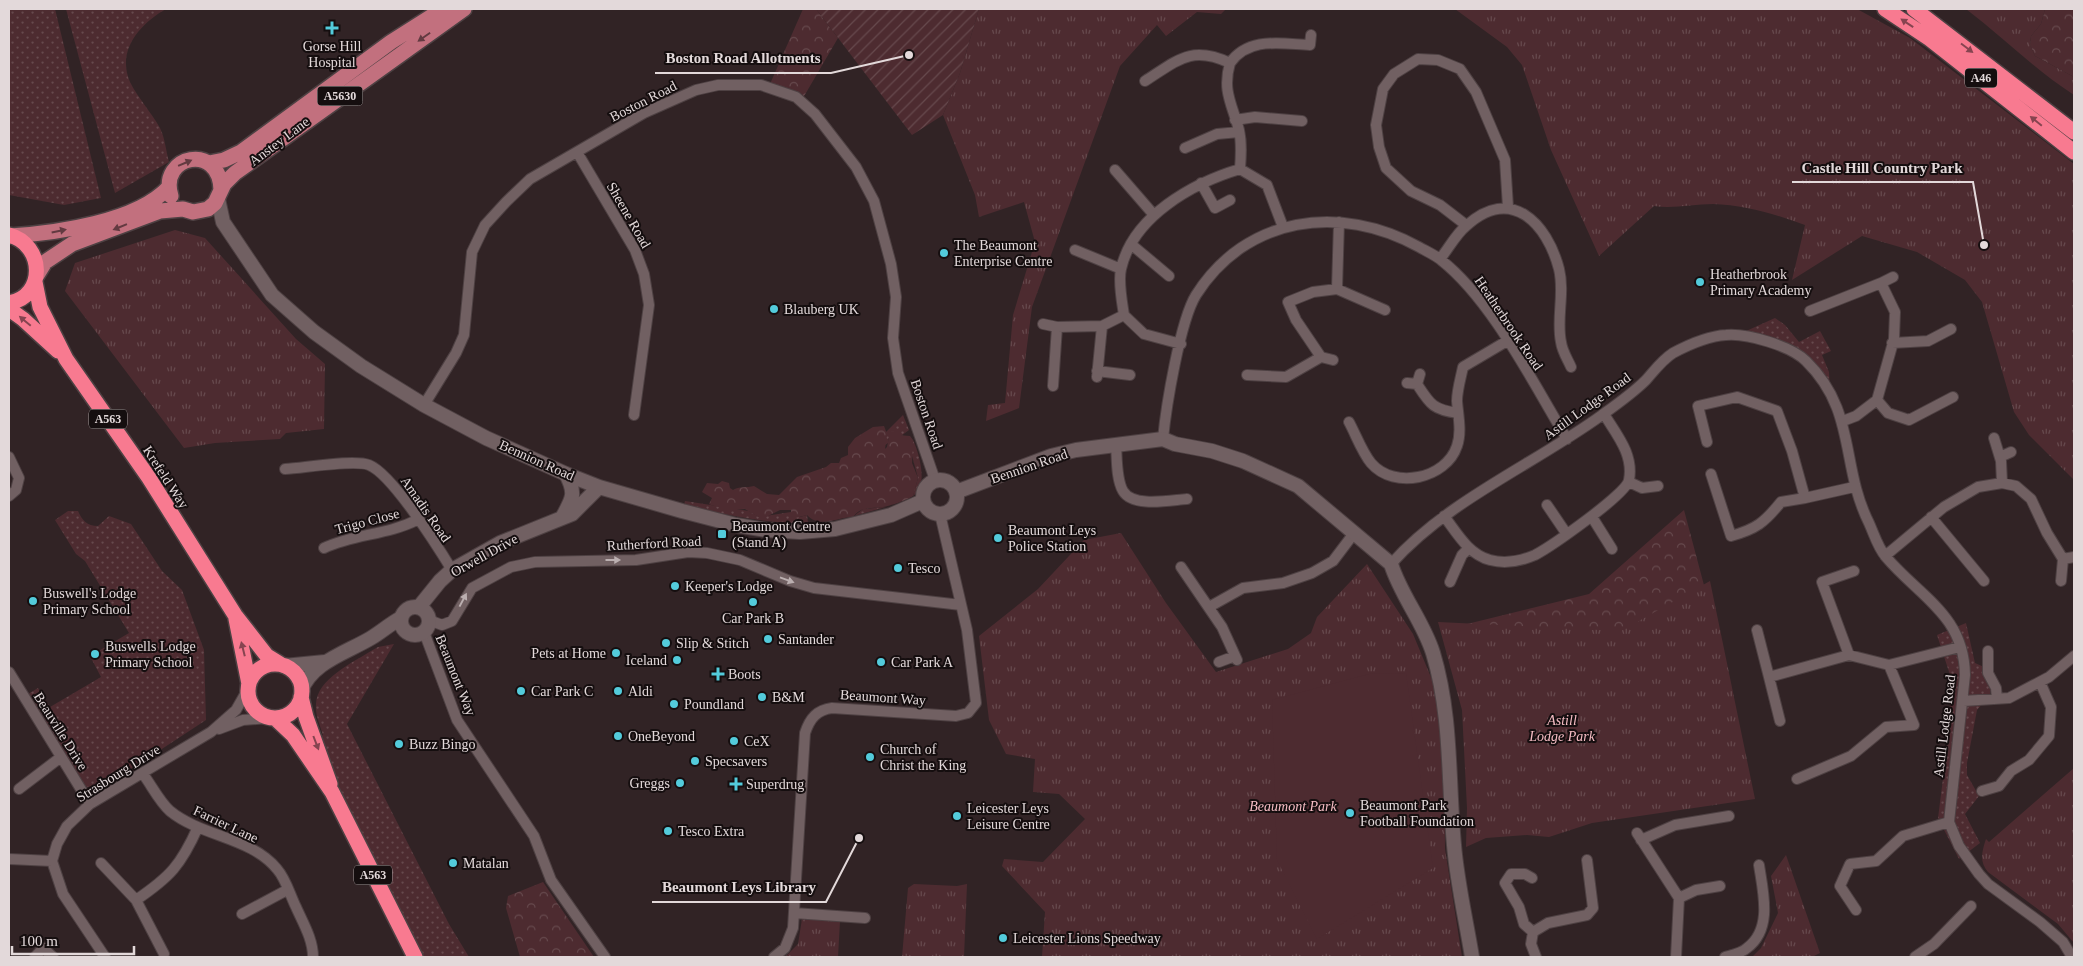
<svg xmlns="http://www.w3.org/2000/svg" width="2083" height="966" viewBox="0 0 2083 966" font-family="'Times New Roman',serif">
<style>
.grass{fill:url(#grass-dots)}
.forest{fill:url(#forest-crowns)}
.park{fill:url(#park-tufts)}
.garden{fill:url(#garden-furrows)}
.pitch{fill:#4d2b30}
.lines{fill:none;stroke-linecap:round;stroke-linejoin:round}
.street-casing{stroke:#4e4143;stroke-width:12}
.secondary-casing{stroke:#4e4143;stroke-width:16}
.primary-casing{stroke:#4e4143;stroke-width:18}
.highway-casing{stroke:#4e4143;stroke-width:18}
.street{stroke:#716062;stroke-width:10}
.secondary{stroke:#716062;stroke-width:14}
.primary{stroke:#c2707e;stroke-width:15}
.highway{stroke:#f87a90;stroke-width:15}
.oneway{fill:#864450}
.oneway2{fill:#633a41}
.oneway3{fill:#bbafb0}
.poi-dot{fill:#53cbdb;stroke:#150e0f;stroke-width:2}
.labels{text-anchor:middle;stroke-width:4;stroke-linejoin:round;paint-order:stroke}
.shield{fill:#150e0f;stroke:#a59c9d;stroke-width:1}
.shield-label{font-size:12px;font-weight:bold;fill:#e3d9da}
.poi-label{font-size:14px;fill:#e3d9da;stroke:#150e0f;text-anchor:start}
.street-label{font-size:14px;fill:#e3d9da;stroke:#150e0f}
.park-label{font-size:14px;font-style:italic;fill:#f6bdc4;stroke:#150e0f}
.leader{fill:none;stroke:#e3d9da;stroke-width:2}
.callout-dot{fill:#e3d9da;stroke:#150e0f;stroke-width:2}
.callout-label{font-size:15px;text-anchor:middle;font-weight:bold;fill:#e3d9da;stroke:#150e0f;stroke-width:4;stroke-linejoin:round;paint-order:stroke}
</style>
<defs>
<pattern id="grass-dots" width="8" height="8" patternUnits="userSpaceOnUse" patternTransform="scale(1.25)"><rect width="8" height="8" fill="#4d2b30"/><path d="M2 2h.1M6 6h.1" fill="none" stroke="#66494d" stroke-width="1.8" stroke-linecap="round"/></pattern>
<pattern id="forest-crowns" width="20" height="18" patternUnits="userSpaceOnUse" patternTransform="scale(1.25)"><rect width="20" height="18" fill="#4d2b30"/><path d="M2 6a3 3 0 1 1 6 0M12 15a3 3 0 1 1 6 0" fill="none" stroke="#66494d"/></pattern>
<pattern id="park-tufts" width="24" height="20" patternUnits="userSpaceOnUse" patternTransform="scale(1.25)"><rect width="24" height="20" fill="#4d2b30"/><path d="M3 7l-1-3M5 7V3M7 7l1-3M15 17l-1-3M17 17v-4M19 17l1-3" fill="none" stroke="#66494d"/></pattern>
<pattern id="garden-furrows" width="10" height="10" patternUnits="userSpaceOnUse" patternTransform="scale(1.25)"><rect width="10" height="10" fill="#4d2b30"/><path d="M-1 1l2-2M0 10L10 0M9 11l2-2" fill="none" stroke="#66494d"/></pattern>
</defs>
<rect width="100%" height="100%" fill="#312325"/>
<path class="grass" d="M9 9H55L101 198 64 205 9 195Z
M66 9H166C141 23 116 50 130 82 138 98 151 112 160 128 165 138 166 151 169 162L115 193Z
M1775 318 1785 325 1799 342 1820 331 1831 351 1822 355 1829 372 1830 390 1795 352 1735 336Z
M903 415 909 430 901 436 889 437 888 443 884 446 886 432Z
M913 440C919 453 929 486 913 496L918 478 911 452Z
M685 501 749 511 759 517 791 512V516L800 517 807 515 808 523C766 524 726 515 684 505Z
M886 507 854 516 863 509Z
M68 511H78C82 520 87 526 98 526L109 516 131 524 162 571 182 590 204 650 206 720 139 764 95 790 85 786 28 694 38 688 50 707 101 677 90 656 129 633 85 561 76 554 55 520Z
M1966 623 1975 663 1984 667 1991 688 1990 695 1977 710 1967 763V775L1979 796 1965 814 1980 843 1959 859 1938 818 1949 731 1951 678 1937 635Z
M394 644 347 724 449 924 469 957H419L352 821 318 737 323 735C320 725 315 715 316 704 317 679 352 663 371 651L378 647Z"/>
<path class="forest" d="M803 9H816L838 38 803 98 770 84Z
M2045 9H2074V77L2035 56 2030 45 2031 36 2041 24Z
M884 426 887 434 885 449 887 447 890 432 893 431 898 435 910 436 913 440 912 463 918 478 913 496C908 500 889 506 883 507 871 509 861 506 853 517 837 517 820 529 807 515L795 518 791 516V510H780L762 519 745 509 730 510 711 505 709 504 712 498 702 492 707 483 718 484 722 481 729 483 730 488 733 490C739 486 747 488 754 486L767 494 779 495 797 477 826 467 831 463H839L841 458 848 455V447L855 438 873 427Z
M1684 510 1709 604 1622 646 1467 624 1589 594Z
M543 882 594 957H520L506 908 508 896Z"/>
<path class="park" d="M979 9H1226L1221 14 1197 12 1166 36 1157 25 1120 66 1032 307 1019 408 986 421 988 405 1005 403 1013 315 1035 242 1024 202 979 217 975 195 943 115 960 73Z
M1455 9H1857L1910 38 2074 164V480L2029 435 2014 412 1982 302 1965 280 1917 252 1862 236 1792 280 1805 225C1775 214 1745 205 1713 204 1693 204 1673 209 1654 206L1599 256 1551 150 1522 65 1507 47Z
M1966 9H2045L2041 24 2031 36 2030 45 2035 56 2074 77V95C2035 70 2003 37 1966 9Z
M175 230 205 238 296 339 325 364 324 429 286 433 280 439 215 443 184 448 65 291 75 263Z
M1121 533 1166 603 1216 672 1288 649 1311 633 1317 617 1367 564 1413 634 1435 687 1444 752 1445 849 1462 957H1042L1045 912 1002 866 1004 859 1043 862 1085 819 1059 794 1033 792 1035 759 1006 754 989 720 979 636 1038 589 1084 540Z
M1710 581 1755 799 1592 823 1549 837 1527 835 1486 838 1466 847 1467 808 1462 710 1438 622 1621 631Z
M2074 768V943L2058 924 1988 872C1979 862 1982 851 1986 839L1989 842Z
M1786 855 1820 953 1812 957H1752L1761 948 1778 913 1771 876Z
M914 884 957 886 967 884 964 957H902L908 888Z
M802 919 840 921 838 957H785L798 944Z"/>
<path class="garden" d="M816 9H979L960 73 943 115 912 135Z"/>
<path class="pitch" d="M1406 673 1433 868 1317 939 1277 860 1272 700 1369 674Z"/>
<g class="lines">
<g class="street-casing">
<path id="street" d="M1230 63C1249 36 1282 44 1310 45L1311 35
M1145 81C1178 60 1191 45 1230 63 1222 91 1232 104 1239 130 1242 143 1241 156 1240 169
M1235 120 1255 117 1302 121
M1185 148 1217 134 1239 132
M577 152 635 250 644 274 649 305 634 415
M1115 170 1154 215
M1201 183 1215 208 1230 200
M1466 225 1440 205 1411 191 1386 168 1379 147 1376 125 1383 89 1394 74 1418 59 1438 60 1460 69 1476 92 1505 160 1508 207
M1132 245 1169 276
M1075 250 1121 269
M1440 259C1449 248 1456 234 1466 226 1511 185 1547 223 1559 269 1565 293 1556 319 1561 342 1562 351 1568 360 1571 367
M1881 283 1893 277
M1337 289 1385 310
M1810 311 1881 283 1895 312 1894 339 1877 400 1856 416 1843 421
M1043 324 1057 327 1102 326 1124 315
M1892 343 1928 341 1951 329
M1181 344 1144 334 1124 315C1122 302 1118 282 1121 269 1133 216 1193 183 1240 169L1267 185 1283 227
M1321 357 1333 360
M1097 371 1130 375
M1247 375 1286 377 1321 357 1296 320 1288 302 1313 292 1337 289 1339 222
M1097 377 1102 326
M1407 383 1417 384 1420 374
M1417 384C1430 404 1433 410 1458 413
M1053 386 1057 327
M1877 400 1888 413 1909 420 1953 397
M424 405 456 353 464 335 472 252 485 225 506 202 530 179 644 113 696 90 718 85H761L796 97 815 114 856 167 874 201 891 264 896 297 893 338 898 373 935 480
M1349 422C1356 435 1362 452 1371 463 1394 490 1446 479 1457 446 1462 432 1458 415 1457 401 1457 390 1461 377 1463 367L1507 341
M1994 438 2001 461 2002 483
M1163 439C1166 407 1180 321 1196 295 1246 216 1340 203 1419 247 1426 251 1435 255 1441 260 1492 300 1533 383 1567 439
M1707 442 1698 406 1737 397 1777 411 1792 451 1805 498 1854 487
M1116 444C1117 457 1116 479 1123 491 1133 508 1171 500 1187 499
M9 457 19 478 16 490 9 496
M2000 457 2011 452
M285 469C304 468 354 459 369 465 392 474 438 547 452 570
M1711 474 1731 536C1756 529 1764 523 1781 502L1805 498
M1629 482 1642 488 1658 486
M1547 505 1566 533
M1444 516C1457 533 1468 554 1490 560 1505 564 1521 561 1535 555 1550 547 1627 494 1629 480 1634 454 1616 434 1604 414
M1592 517 1612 549
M1931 517 1984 581
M324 548C354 534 387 535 417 520
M1885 556 1944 507 1978 487 2002 483 2016 486 2031 499 2047 533 2063 559
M1391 564C1448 500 1533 465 1602 415 1616 405 1633 393 1646 380 1654 371 1662 360 1673 353 1688 345 1709 336 1726 335 1747 333 1791 346 1806 361 1857 411 1840 465 1869 523 1874 534 1878 548 1886 557 1920 597 1964 615 1965 675L1949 822 1959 846 1979 874 1988 884 2040 922 2063 942 2072 957
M1181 567 1222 627 1237 660
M2061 581 2063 559 2074 557
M1450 582 1462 555 1469 548
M1209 607 1243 588 1283 583 1312 573 1333 561 1355 532
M429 620 442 625 452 621 472 588 511 567 535 562 636 560 688 552 707 553 740 560 790 581 814 588 961 605
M1757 630 1769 677 1849 655 1889 665 1960 647
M424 632 457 720 534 836 551 880 605 957
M1988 651V673L1996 688 1997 699
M1849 655 1822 582 1854 571
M1219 662 1235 656
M9 672 90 804
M1769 677 1780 721
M1963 701 2009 698 2049 677 2074 656
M219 729 243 720 268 718
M143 774C152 786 159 801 170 811 202 837 251 837 277 869 286 879 290 895 296 907 303 923 313 939 313 957
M1797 779 1851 756 1886 727 1914 725 1889 665
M19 789 61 757
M1982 791 1999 786 2011 771 2029 760 2049 736 2051 707 2040 682
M1637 833 1679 898 1676 957
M1641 840 1675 825 1729 816
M9 859 52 861
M101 863 136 900
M1532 878 1525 874H1511L1505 883 1519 907 1524 924 1533 932
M1679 898 1696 890 1720 886
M1856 910 1840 886 1850 864 1876 861 1903 836 1949 822
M794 913 865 918
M242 914 287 890
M164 954 136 900C170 877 181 865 198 827
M35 957 43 948 53 957
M105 957 63 894 52 861 57 844 67 826 90 804 211 732 236 710 248 689
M774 957 785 948 793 928 805 733C810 718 817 710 832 708L956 716 968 713 976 703 967 630 940 514
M1536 957 1531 944 1533 932 1548 923 1587 915 1593 908 1587 860
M1725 957C1732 955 1742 953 1747 948 1773 929 1763 892 1759 865
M1915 957 1934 944 1971 906"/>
</g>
<g class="secondary-casing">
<path id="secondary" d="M218 199 223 222 272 295 314 332 361 366 424 405 486 438 566 474 599 487 682 511 736 525 766 530 800 532 835 529 891 515 923 501
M923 497a17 17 0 1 1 34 0a17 17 0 1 1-34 0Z
M956 492 1051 456 1076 450 1163 439 1175 444 1212 451 1243 461 1298 486 1391 564C1401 596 1423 621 1433 653 1452 716 1448 780 1454 845 1457 882 1466 920 1472 957
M563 516C573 498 576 493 566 474
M401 621a14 14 0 1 1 28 0a14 14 0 1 1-28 0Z
M419 607 440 581 452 570 500 543 572 514 599 487
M284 666 325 662
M301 691C312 662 346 653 371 638 381 632 390 624 401 618"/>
</g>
<g class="primary-casing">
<path id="primary" d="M209 163 224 160 241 152 391 42 443 9
M171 196C158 155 220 142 221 190
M10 236C56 233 137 222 169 187
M37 275 45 262 72 244 160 211 183 209 193 212 208 209 215 203 224 184 235 173 464 9"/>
</g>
<g class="highway-casing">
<path id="highway" d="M1885 9 1930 39 2074 152
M1914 9 2074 132
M9 235C44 244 47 296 9 303
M35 282 40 307 66 359 149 478 235 615 267 656 280 664
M9 309 23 319 58 351
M236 619 249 684
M248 691a27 27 0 1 1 54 0a27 27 0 1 1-54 0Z
M301 697 306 717 330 784
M275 718 293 735 332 792 415 957"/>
</g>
<use href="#street" class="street"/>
<use href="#secondary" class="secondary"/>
<use href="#primary" class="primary"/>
<use href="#highway" class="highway"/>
</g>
<defs><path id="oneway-solid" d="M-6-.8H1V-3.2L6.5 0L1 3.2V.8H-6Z" transform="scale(1.25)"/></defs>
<g class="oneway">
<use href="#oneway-solid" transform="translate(1907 23) rotate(-146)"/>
<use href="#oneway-solid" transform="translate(1967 48) rotate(37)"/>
<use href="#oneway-solid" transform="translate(2036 121) rotate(-141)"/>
<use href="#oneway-solid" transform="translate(25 321) rotate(-140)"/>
<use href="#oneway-solid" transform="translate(243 649) rotate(-104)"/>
<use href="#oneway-solid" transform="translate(316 743) rotate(69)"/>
</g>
<g class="oneway2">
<use href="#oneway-solid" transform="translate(424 37) rotate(145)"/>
<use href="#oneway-solid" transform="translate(185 163) rotate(-23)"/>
<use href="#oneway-solid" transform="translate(120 227) rotate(158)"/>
<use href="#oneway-solid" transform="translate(59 231) rotate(-12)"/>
</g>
<g class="oneway3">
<use href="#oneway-solid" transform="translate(613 560)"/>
<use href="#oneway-solid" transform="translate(787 580) rotate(20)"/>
<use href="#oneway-solid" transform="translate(463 600) rotate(-62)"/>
</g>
<g class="poi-dot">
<path d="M329.5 20.5h5v5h5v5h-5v5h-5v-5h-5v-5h5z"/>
<circle cx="944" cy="253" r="5"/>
<circle cx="1700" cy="282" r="5"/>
<circle cx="774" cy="309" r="5"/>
<rect x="717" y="529" width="10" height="10" rx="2.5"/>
<circle cx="998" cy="538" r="5"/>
<circle cx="898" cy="568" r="5"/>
<circle cx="675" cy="586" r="5"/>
<circle cx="33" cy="601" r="5"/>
<circle cx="753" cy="602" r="5"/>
<circle cx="768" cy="639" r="5"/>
<circle cx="666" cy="643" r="5"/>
<circle cx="616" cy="653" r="5"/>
<circle cx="95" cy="654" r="5"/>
<circle cx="677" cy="660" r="5"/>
<circle cx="881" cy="662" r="5"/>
<path d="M715.5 666.5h5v5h5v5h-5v5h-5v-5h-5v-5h5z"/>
<circle cx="521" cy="691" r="5"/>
<circle cx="618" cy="691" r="5"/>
<circle cx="762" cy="697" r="5"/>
<circle cx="674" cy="704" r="5"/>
<circle cx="618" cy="736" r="5"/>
<circle cx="734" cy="741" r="5"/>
<circle cx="399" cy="744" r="5"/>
<circle cx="870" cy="757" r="5"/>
<circle cx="695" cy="761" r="5"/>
<circle cx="680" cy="783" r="5"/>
<path d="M733.5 776.5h5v5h5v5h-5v5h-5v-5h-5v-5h5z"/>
<circle cx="1350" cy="813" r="5"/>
<circle cx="957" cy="816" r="5"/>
<circle cx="668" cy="831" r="5"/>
<circle cx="453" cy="863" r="5"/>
<circle cx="1003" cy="938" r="5"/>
</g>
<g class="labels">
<g class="shield">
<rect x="1965" y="68.5" width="32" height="19" rx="4"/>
<rect x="317.5" y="86.5" width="45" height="19" rx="4"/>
<rect x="89" y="409.5" width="38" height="19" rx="4"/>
<rect x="354" y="865.5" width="38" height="19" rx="4"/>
</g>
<g class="shield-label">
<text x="1981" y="82">A46</text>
<text x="340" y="100">A5630</text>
<text x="108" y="423">A563</text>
<text x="373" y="879">A563</text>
</g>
<g class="poi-label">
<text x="332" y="51" text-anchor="middle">Gorse Hill<tspan x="332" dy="16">Hospital</tspan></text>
<text x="954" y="250">The Beaumont<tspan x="954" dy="16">Enterprise Centre</tspan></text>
<text x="1710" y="279">Heatherbrook<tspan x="1710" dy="16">Primary Academy</tspan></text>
<text x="784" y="314">Blauberg UK</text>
<text x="732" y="531">Beaumont Centre<tspan x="732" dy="16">(Stand A)</tspan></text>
<text x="1008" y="535">Beaumont Leys<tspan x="1008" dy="16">Police Station</tspan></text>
<text x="908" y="573">Tesco</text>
<text x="685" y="591">Keeper's Lodge</text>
<text x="43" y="598">Buswell's Lodge<tspan x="43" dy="16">Primary School</tspan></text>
<text x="753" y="623" text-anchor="middle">Car Park B</text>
<text x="778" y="644">Santander</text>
<text x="676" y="648">Slip &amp; Stitch</text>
<text x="105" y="651">Buswells Lodge<tspan x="105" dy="16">Primary School</tspan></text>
<text x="606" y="658" text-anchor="end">Pets at Home</text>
<text x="667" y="665" text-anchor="end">Iceland</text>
<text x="891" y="667">Car Park A</text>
<text x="728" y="679">Boots</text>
<text x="531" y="696">Car Park C</text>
<text x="628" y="696">Aldi</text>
<text x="772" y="702">B&amp;M</text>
<text x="684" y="709">Poundland</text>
<text x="628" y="741">OneBeyond</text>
<text x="744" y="746">CeX</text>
<text x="409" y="749">Buzz Bingo</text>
<text x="880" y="754">Church of<tspan x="880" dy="16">Christ the King</tspan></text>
<text x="705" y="766">Specsavers</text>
<text x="670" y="788" text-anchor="end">Greggs</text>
<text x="746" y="789">Superdrug</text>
<text x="1360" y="810">Beaumont Park<tspan x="1360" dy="16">Football Foundation</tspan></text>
<text x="967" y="813">Leicester Leys<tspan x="967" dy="16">Leisure Centre</tspan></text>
<text x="678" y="836">Tesco Extra</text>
<text x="463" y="868">Matalan</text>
<text x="1013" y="943">Leicester Lions Speedway</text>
</g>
<g class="street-label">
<text transform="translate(643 101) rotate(-27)" y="5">Boston Road</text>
<text transform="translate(279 141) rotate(-37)" y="5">Anstey Lane</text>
<text transform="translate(629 215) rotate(60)" y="5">Sheene Road</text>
<text transform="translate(1509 323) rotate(56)" y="5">Heatherbrook Road</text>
<text transform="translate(1587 406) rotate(-36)" y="5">Astill Lodge Road</text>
<text transform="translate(927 414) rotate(71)" y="5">Boston Road</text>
<text transform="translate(537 460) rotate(24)" y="5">Bennion Road</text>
<text transform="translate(1029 466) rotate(-19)" y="5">Bennion Road</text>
<text transform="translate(166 477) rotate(57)" y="5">Krefeld Way</text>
<text transform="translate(426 509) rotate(55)" y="5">Amadis Road</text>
<text transform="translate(367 521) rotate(-15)" y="5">Trigo Close</text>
<text transform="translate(654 543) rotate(-3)" y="5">Rutherford Road</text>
<text transform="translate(484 555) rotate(-29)" y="5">Orwell Drive</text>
<text transform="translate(456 675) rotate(68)" y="5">Beaumont Way</text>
<text transform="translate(883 697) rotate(4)" y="5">Beaumont Way</text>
<text transform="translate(1944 726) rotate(-83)" y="5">Astill Lodge Road</text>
<text transform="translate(61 731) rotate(58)" y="5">Beauville Drive</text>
<text transform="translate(118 773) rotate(-32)" y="5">Strasbourg Drive</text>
<text transform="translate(226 824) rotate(25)" y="5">Farrier Lane</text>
</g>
<g class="park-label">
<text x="1562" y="725">Astill<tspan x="1562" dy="16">Lodge Park</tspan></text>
<text x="1293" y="811">Beaumont Park</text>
</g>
</g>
<path class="leader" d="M909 55L831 73H655M1984 245L1973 182H1792M859 838L826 902H652"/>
<g class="callout-dot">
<circle cx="909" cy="55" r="5"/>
<circle cx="1984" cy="245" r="5"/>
<circle cx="859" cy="838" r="5"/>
</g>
<g class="callout-label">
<text x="743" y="63">Boston Road Allotments</text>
<text x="1882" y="173">Castle Hill Country Park</text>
<text x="739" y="892">Beaumont Leys Library</text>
</g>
<rect width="2083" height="966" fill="none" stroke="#e3d9da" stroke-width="20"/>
<path d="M12 946v8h122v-8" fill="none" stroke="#e3d9da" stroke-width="2.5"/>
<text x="20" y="946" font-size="15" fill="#e3d9da" stroke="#150e0f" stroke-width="4" paint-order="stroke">100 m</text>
</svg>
